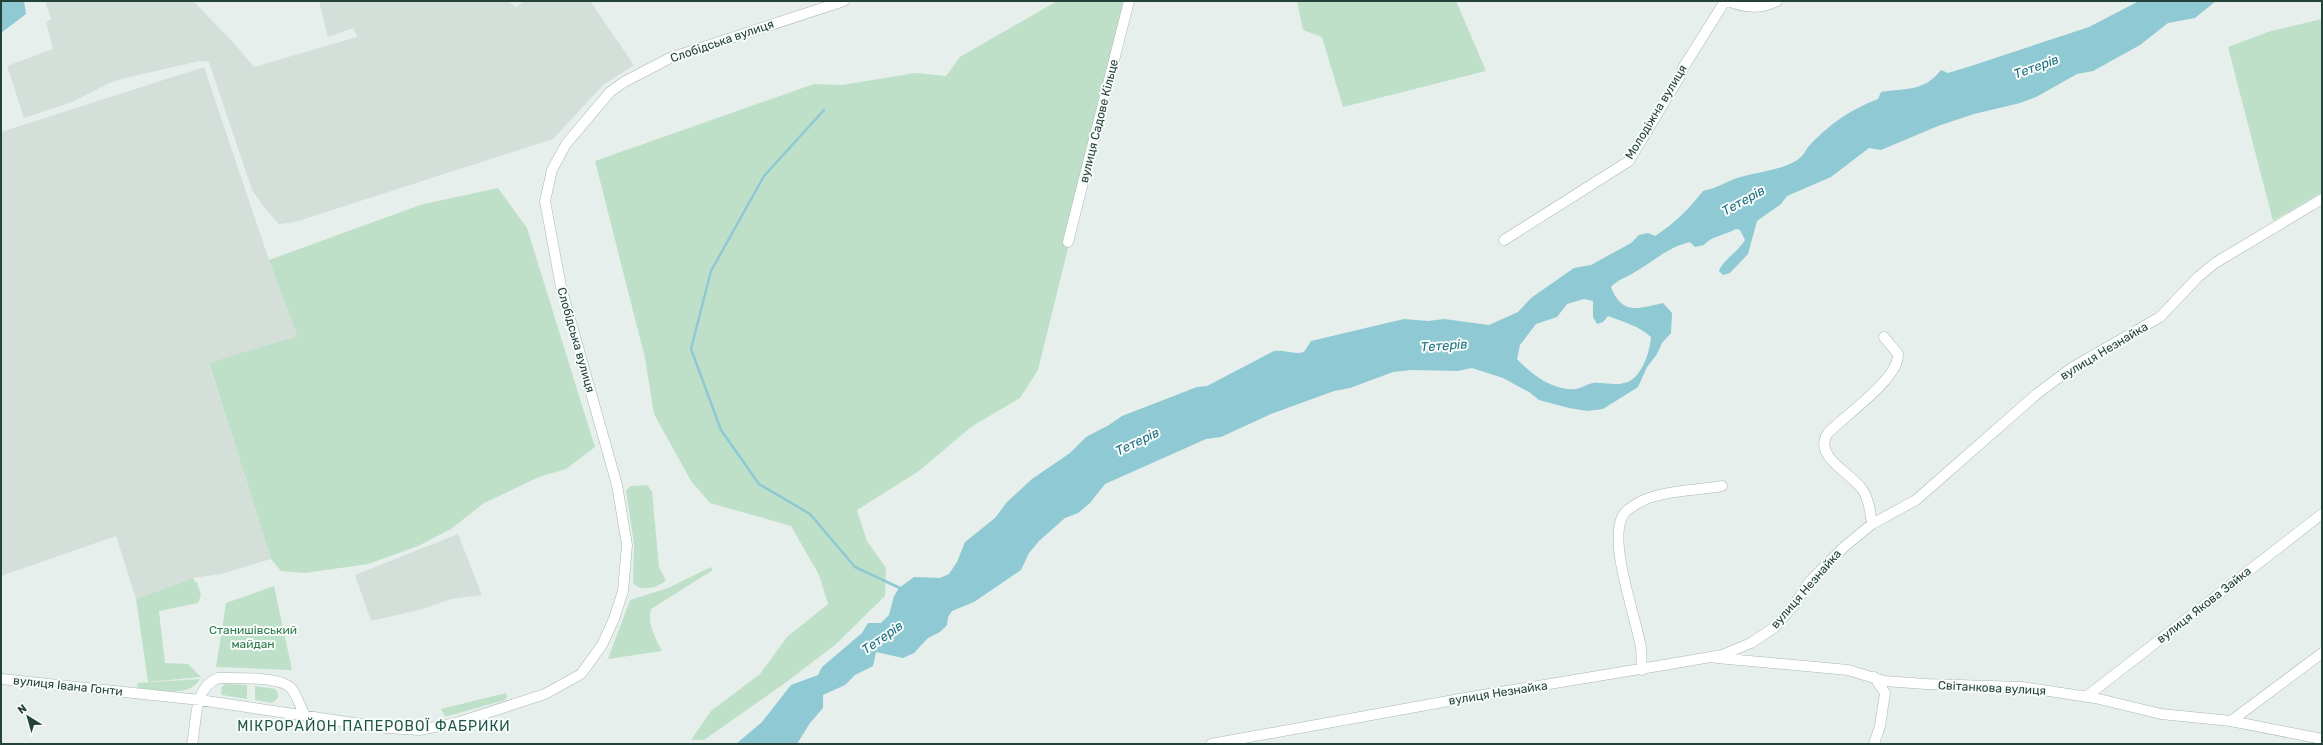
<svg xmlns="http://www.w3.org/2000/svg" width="2323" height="745" viewBox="0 0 2323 745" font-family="Rubik,sans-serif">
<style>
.built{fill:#d4dfda}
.green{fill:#bfe0c8}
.water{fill:#8ec9d4;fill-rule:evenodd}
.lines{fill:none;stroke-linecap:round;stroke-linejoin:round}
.stream{stroke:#8ec9d4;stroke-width:2.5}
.minor-casing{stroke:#a8b8b2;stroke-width:11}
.minor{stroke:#fff;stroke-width:10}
.labels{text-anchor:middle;stroke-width:4;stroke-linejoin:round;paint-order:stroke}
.street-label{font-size:12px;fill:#24423a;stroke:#f7fbf9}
.park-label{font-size:12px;fill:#2d7a4b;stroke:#f7fbf9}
.water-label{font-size:13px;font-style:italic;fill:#1c6f80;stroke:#f7fbf9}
.quarter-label{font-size:14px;letter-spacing:1px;fill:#1f5548;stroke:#f7fbf9}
</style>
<rect width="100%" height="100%" fill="#e6efeb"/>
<path class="built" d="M45 1H193L232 41 254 67 357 37 353 28 328 37 319 1H508L516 7 524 1H590L634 65 603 85 553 139 295 222 279 224 264 207 252 190 209 62 199 61 125 78 109 83 72 102 24 118 7 66 53 49 46 22 51 19Z
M204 67 269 260 297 336 209 364 271 559 221 574 193 578 136 599 116 536 1 576V132Z
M458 534 482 595 451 599 423 609 371 621 355 575Z"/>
<path class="green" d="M1057 1H1129L1038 370 1020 398 971 427 919 471 857 510 867 541 886 568 885 596 835 645 785 683 704 740H691L711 711 760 674 787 637 828 604 819 575 791 526 710 503 691 481 654 414 645 358 595 161 814 84 842 85 915 73 946 76 960 57Z
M1297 1H1456L1486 71 1343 107 1322 37 1303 30Z
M2322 19V192L2273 221 2228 47 2271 31Z
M498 188 527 228 595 447 566 469 539 477 484 503 451 529 418 546 368 564 305 573 281 571 271 559 209 363 297 336 269 260 420 205Z
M647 485 652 491 659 567 666 580C659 588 638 593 633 582L634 544 626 490 631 486Z
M711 567 713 570 651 609C647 624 656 639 662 651L608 659 630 600 668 588Z
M193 578 195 582H197L201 595 198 603 159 611 165 663 188 664 201 677 148 682 136 599Z
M274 586 292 670 216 667 226 603Z
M200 679C189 699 156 689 138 688L137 683Z
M225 684 247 685V699L222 695 221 688Z
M255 686 275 689 278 693V698L272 703 255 700Z
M506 693 507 697 505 700 448 716H445L441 709Z"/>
<path class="water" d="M1 1H24L26 14 1 33Z
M2139 1H2216L2195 18 2168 23 2140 45 2093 71 2077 74 2036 97 2020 103 1974 114 1938 126 1881 150 1869 148 1865 151 1831 177 1787 196 1781 204 1757 221 1748 254 1730 273 1723 275 1719 271C1723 260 1738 252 1745 240L1740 230 1736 229C1726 235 1711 236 1704 245L1695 247 1690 242C1668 247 1654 261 1635 272 1626 278 1618 279 1611 287 1622 315 1637 309 1663 303L1672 313 1671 333 1662 343 1657 354 1647 367 1638 387 1603 409 1587 411 1569 408 1539 400 1529 392 1503 378 1472 368 1458 371 1412 370 1393 372 1350 388 1334 391 1271 414 1221 437 1206 439 1105 484 1090 503 1078 513 1065 518 1039 541 1029 553 1021 570 974 602 952 611 948 617 947 625 940 632 928 638 914 653 903 658 876 652 873 666 855 675 845 685 823 695V708L810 723 797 744H736L762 722 791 685 818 675 822 667 862 633 868 623H881L889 615 894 596 899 588 914 577 940 578 949 574 957 562 965 542 995 518 1007 502 1032 479 1070 453 1086 437 1109 425 1122 416 1197 387 1207 386 1274 351C1285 350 1294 355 1304 352L1311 341 1404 319 1428 321 1444 319 1489 325 1518 312 1531 298 1574 268 1591 265 1631 243 1639 235 1648 233 1655 236C1674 224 1689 209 1703 191 1714 189 1722 184 1732 180 1751 172 1786 171 1801 157 1804 154 1806 150 1808 147 1828 125 1851 109 1878 99L1881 92C1906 88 1924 92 1941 70L1948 73 1971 66 2089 27ZM1584 299 1593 301V317L1597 324 1603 322 1608 316C1624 322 1639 326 1651 337 1650 352 1641 380 1624 383 1614 386 1604 382 1593 383 1587 384 1582 388 1576 389 1553 391 1532 375 1517 359L1520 345 1536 324 1557 317 1567 304Z"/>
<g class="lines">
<path class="stream" d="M824 110 764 176 711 271 691 349 721 430 759 484 810 514 855 567 902 589"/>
<g class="minor-casing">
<path id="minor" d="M1728 1C1744 8 1761 9 1777 1
M1504 240 1629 161 1680 76 1683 68 1725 1
M1068 242 1129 1
M1872 524C1870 512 1869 499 1862 489 1851 473 1812 456 1828 433 1844 416 1899 379 1898 354L1884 337
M1717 658 1848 670 1884 681 1926 684 2022 687 2095 698 2161 714 2231 721 2322 739
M1642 670C1641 663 1642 655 1641 648 1637 620 1606 538 1624 514 1628 508 1638 503 1644 500 1663 491 1700 490 1722 486
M1 679 200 700 387 728 419 730 456 723 545 694 581 674 602 645 614 619 623 591 627 545 617 485 561 287 545 201 552 170 566 144 610 92 624 82 670 58 844 1
M2087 696 2322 514
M2231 721 2322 653
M192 744C197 722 193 688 218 678 234 678 280 676 291 688 297 695 300 707 305 715
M1211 744 1465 698 1670 664 1722 655 1751 643 1775 627 1794 605 1810 581 1844 547 1872 524 1916 500 2038 393 2073 367 2160 317 2198 277 2215 263 2322 199
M1874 744 1880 726 1885 693 1874 677"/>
</g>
<use href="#minor" class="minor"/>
</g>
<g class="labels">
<g class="street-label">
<text transform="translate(722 41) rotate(-19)" y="4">Слобідська вулиця</text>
<text transform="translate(1656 112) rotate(-59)" y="4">Молодіжна вулиця</text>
<text transform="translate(1099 121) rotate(-76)" y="4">вулиця Садове Кільце</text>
<text transform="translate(576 340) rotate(74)" y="4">Слобідська вулиця</text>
<text transform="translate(2104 351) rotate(-31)" y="4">вулиця Незнайка</text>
<text transform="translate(1806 589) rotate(-49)" y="4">вулиця Незнайка</text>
<text transform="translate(2204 605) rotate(-38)" y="4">вулиця Якова Зайка</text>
<text transform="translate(68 686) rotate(6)" y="4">вулиця Івана Гонти</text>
<text transform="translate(1992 688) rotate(3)" y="4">Світанкова вулиця</text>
<text transform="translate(1498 693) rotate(-9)" y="4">вулиця Незнайка</text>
</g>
<g class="park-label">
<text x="253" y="634">Станишівський<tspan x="253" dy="14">майдан</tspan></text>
</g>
<g class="water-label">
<text transform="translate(2036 66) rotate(-20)" y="5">Тетерів</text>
<text transform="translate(1743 200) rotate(-29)" y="5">Тетерів</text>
<text transform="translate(1444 345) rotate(-4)" y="5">Тетерів</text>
<text transform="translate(1137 441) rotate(-26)" y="5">Тетерів</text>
<text transform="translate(882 637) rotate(-35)" y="5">Тетерів</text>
</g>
<g class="quarter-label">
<text x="374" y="731">МІКРОРАЙОН ПАПЕРОВОЇ ФАБРИКИ</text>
</g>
</g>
<rect width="2323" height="745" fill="none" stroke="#24423a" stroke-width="4"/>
<g transform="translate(28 717) rotate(323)" stroke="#f7fbf9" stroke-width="3" paint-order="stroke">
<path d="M0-3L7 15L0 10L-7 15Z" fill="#24423a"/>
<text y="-6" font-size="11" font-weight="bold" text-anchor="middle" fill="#24423a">N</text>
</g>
</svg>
